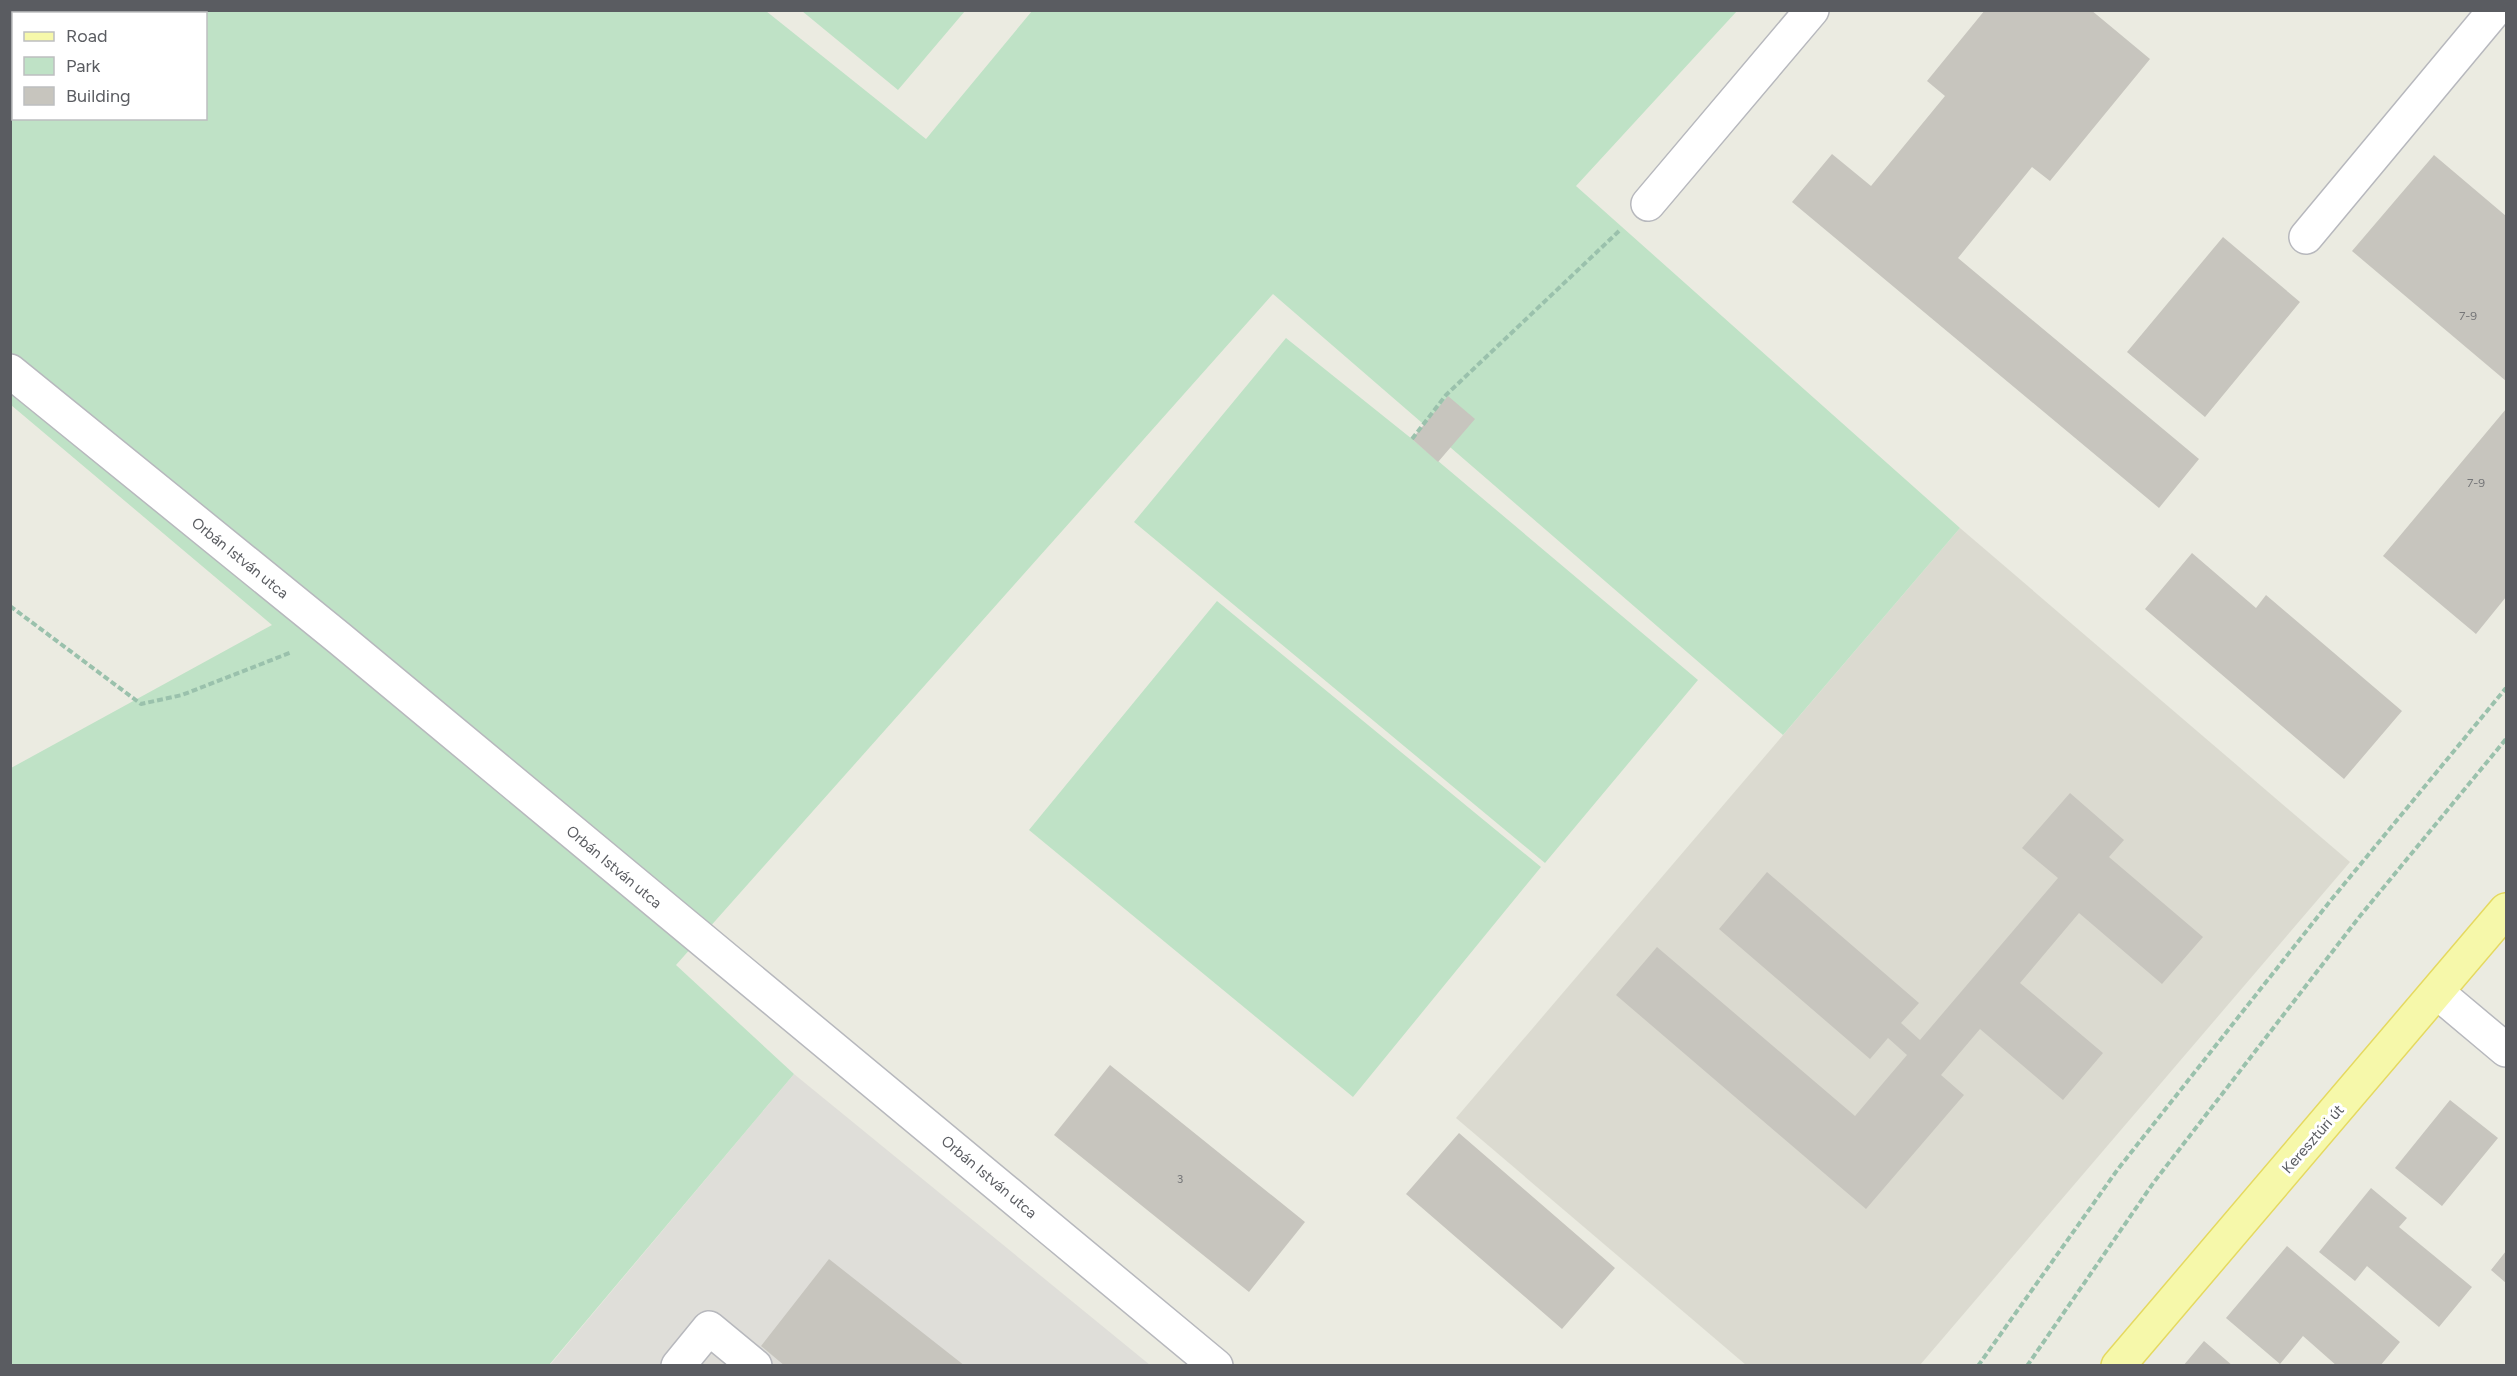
<svg xmlns="http://www.w3.org/2000/svg" width="2517" height="1376" viewBox="0 0 2517 1376" font-family="Figtree,sans-serif">
<style>
.industrial{fill:#dfded9}
.education{fill:#dbdad0}
.green{fill:#bfe2c6;fill-rule:evenodd}
.building{fill:#c7c5be}
.lines{fill:none;stroke-linecap:round;stroke-linejoin:round}
.minor-casing{stroke:#b7b8bd;stroke-width:36}
.major-casing{stroke:#e5d960;stroke-width:36}
.path{stroke:#9ac1ac;stroke-width:4;stroke-dasharray:6 3;stroke-linecap:butt}
.minor{stroke:#fff;stroke-width:33}
.major{stroke:#f6f8aa;stroke-width:33}
.labels{text-anchor:middle;stroke-width:6;stroke-linejoin:round;paint-order:stroke}
.number-label{font-size:12px;fill:#757678}
.street-label{font-size:15px;fill:#5a5c61;stroke:#fff}
</style>
<rect width="100%" height="100%" fill="#ebebe1"/>
<path class="industrial" d="M794 1074 1150 1365 549 1366Z"/>
<path class="education" d="M1960 528 2350 862 1920 1365H1746L1456 1118Z"/>
<path class="green" d="M11 11H766L926 139 1032 11H1737L1576 186 1960 528 1783 735 1273 294 676 965 794 1074 549 1365H11V768L272 625 11 405ZM14 14H206V118H14Z
M802 11H965L898 90Z
M1286 338 1412 439 1698 680 1545 863 1134 522Z
M1217 601 1541 867 1353 1097 1029 830Z"/>
<path class="building" d="M1985 10H2091L2150 59 2050 181 2032 167 1958 258 2199 459 2159 508 1792 202 1832 154 1871 186 1945 96 1927 81Z
M2434 155 2506 216V381L2352 251Z
M2223 237 2300 302 2205 417 2127 352Z
M1448 396 1475 419 1438 462 1412 439Z
M2506 409V597L2476 634 2383 556Z
M2192 553 2256 608 2266 595 2402 711 2344 779 2145 609Z
M2070 793 2124 840 2109 857 2203 937 2162 984 2079 913 2020 983 2103 1053 2063 1100 1980 1029 1941 1075 1964 1095 1866 1209 1616 995 1657 947 1855 1116 1907 1055 1888 1038 1870 1059 1719 929 1767 872 1919 1003 1901 1023 1920 1040 2058 878 2022 848Z
M1110 1065 1305 1222 1249 1292 1054 1135Z
M2450 1100 2498 1138 2442 1206 2395 1168Z
M1459 1133 1615 1268 1562 1329 1406 1194Z
M2371 1188 2407 1218 2399 1227 2472 1287 2439 1327 2367 1266 2355 1281 2319 1252Z
M2287 1246 2400 1342 2380 1366H2337L2303 1336 2280 1364 2226 1318Z
M2506 1251V1283L2491 1270Z
M829 1259 965 1366H785L761 1346Z
M2204 1341 2233 1366H2183Z"/>
<g class="lines">
<g class="minor-casing">
<path id="minor" d="M1648 204 1812 10
M2306 237 2495 10
M10 371 339 638 1216 1366
M2438 993 2506 1050
M678 1366 709 1328 755 1366"/>
</g>
<g class="major-casing">
<path id="major" d="M2118 1366 2506 910"/>
</g>
<path class="path" d="M1412 439 1446 395 1619 231
M10 606 141 704 182 695 292 652
M1978 1366 2118 1169 2331 900 2506 688
M2027 1366 2154 1182 2360 916 2506 739"/>
<use href="#minor" class="minor"/>
<use href="#major" class="major"/>
</g>
<g class="labels">
<g class="number-label">
<text x="2468" y="320">7-9</text>
<text x="2476" y="487">7-9</text>
<text x="1180" y="1183">3</text>
</g>
<g class="street-label">
<text transform="translate(240 558) rotate(39)" y="5">Orbán István utca</text>
<text transform="translate(614 867) rotate(40)" y="5">Orbán István utca</text>
<text transform="translate(2313 1139) rotate(-49)" y="5">Keresztúri út</text>
<text transform="translate(989 1177) rotate(40)" y="5">Orbán István utca</text>
</g>
</g>
<rect width="2517" height="1376" fill="none" stroke="#5a5c61" stroke-width="24"/>
<rect x="12" y="12" width="195" height="108" fill="#ffffff" stroke="#bdbec0" stroke-width="1.5"/>
<rect x="24" y="32" width="30" height="9" fill="#f6f8aa" stroke="#bdbec0" stroke-width="1.5"/>
<text x="66" y="42" font-size="18" fill="#5a5c61">Road</text>
<rect x="24" y="57" width="30" height="18" fill="#bfe2c6" stroke="#bdbec0" stroke-width="1.5"/>
<text x="66" y="72" font-size="18" fill="#5a5c61">Park</text>
<rect x="24" y="87" width="30" height="18" fill="#c7c5be" stroke="#bdbec0" stroke-width="1.5"/>
<text x="66" y="102" font-size="18" fill="#5a5c61">Building</text>
</svg>
